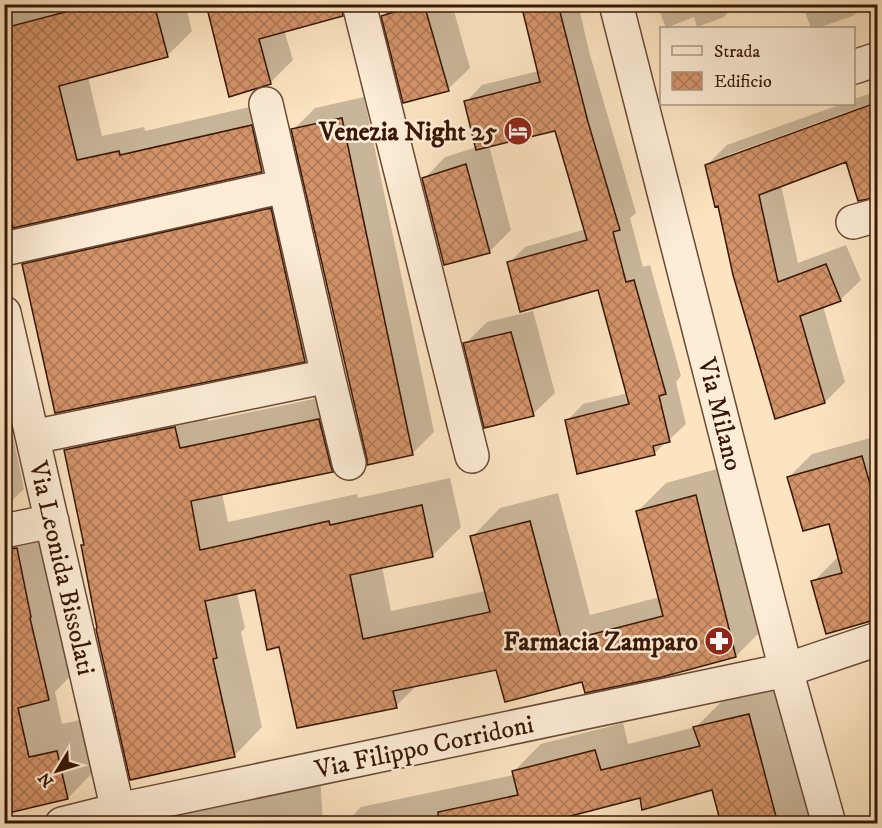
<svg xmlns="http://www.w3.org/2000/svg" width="882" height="828" viewBox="0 0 882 828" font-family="'IM FELL DW Pica',serif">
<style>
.shadow{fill:#0003}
.building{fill:url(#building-cross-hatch);stroke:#381706;stroke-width:1.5}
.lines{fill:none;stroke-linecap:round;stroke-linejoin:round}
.minor-casing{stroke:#694a35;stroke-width:36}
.minor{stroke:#fdedd7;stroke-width:33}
.labels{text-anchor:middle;stroke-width:5;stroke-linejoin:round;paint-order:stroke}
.poi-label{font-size:26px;font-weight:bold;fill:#381706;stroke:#fdedd7;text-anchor:end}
.street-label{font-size:26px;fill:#381706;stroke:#fdedd7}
</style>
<defs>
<pattern id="building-cross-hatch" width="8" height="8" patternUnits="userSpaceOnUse" patternTransform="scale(1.5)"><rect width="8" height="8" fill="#d4946a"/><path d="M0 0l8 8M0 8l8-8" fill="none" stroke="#ad7855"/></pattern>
</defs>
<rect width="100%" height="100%" fill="#fce4c1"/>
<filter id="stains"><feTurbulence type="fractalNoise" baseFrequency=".00333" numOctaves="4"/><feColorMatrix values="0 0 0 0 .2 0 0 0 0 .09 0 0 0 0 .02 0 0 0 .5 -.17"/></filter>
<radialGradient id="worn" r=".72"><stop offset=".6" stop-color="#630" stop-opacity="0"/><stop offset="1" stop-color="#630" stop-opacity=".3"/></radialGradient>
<path class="shadow" d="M27 4H185L192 31 167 56 88 77 102 136 144 127 145 131 276 101 287 146 262 170 15 226 4 136V12L6 10Z
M208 4 284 30 293 60 271 82 230 95Z
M394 4H452L470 68 448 89 383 16Z
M523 4H578L590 55 636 213 630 218 643 267 650 265 681 376 676 382 686 424 669 440 667 441 655 453 578 473 567 421 583 404 628 393 599 288 509 263 525 247 586 229 556 129 489 145 511 230 489 252 424 179 445 157 477 147 466 102 482 85 539 71Z
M657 4H736L724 17 697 27 694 17 666 28Z
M802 4H864L853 16 817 28H811Z
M878 91V101L728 155V158L878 104 847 160 781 185 798 263 846 245 861 280 840 300 823 306 845 382 825 402 719 204 707 165 727 145 842 104H854V99Z
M364 97 434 432 412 454 293 130 315 108Z
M291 189 325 339 305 360 56 412 24 265 45 244Z
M533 311 555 393 533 414 465 344 487 322Z
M347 392 360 442 332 470 222 493 228 522 357 494 358 498 450 478 461 527 433 555 382 567 391 611 486 591 472 537 500 508 558 493 590 615 660 597 638 511 666 483 724 467 764 628 736 656 584 680 497 668 418 684 396 706 280 645 256 589 237 593 245 628 241 632 262 727 234 756 99 628 83 546 85 544 65 450 93 422 203 399 208 421Z
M12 432 24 489 4 508V434Z
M878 436V617L813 582 836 559 840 558 830 522 789 477 812 454Z
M54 533 81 665 55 692 62 724 90 718 101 764 68 798 4 813V543Z
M776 687 813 824H722L713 789 641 797 534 824H345L361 807 514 775 513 772 541 744 623 723 628 744 696 727 723 700Z
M320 775 323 824H161L177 807Z"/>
<path class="building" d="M96 4H154L168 57 59 86 77 160 119 151 120 155 252 125 262 172 13 228 4 185V28Z
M206 4H341L343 16 259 39 271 84 229 97Z
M421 4H424L449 91 403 103 381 16Z
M521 4H558L588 122 620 230 613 232 626 282 634 280 666 394 659 396 670 442 653 446 655 455 577 474 565 420 629 404 598 290 520 312 507 262 587 240 555 131 476 150 464 101 540 82Z
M878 102V197L858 201 846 162 759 195 778 282 826 264 841 301 800 316 825 403 775 419 733 275 718 206 715 207 705 165Z
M342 118 413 455 367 465V459L291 129Z
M466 164 490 253 444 265 422 178Z
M271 208 305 362 55 413 22 264Z
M511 332 534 416 484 428 463 343Z
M319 419 331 467 333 472 191 501 200 550 329 521 330 525 422 505 433 557 350 575 363 639 490 612 470 536 530 521 562 642 663 616 636 511 696 495 736 657 662 677 585 693 582 682 505 702 496 670 393 691 397 708 297 728 279 647 267 650 255 590 205 601 217 658 213 659 235 757 130 780 96 629 97 628 81 545H84L64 450 175 427 180 448Z
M862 456 878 512V619L826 634 811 581 842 573 829 524 803 531 787 477Z
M17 548 31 617 30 618 49 700 18 708 29 757 57 751 68 799 4 814V549Z
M749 714 778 824H721L712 790 642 810 640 798 540 824H439L438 812 518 795 512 771 595 750 601 770 700 746 693 727Z"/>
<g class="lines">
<g class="minor-casing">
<path id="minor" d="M359 4 472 456
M616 4 786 670 829 824
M854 67 878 59
M266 104 285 186
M853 222 878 215
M4 249 285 186 328 376 33 437
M4 313 121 824
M328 376 349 463
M4 531 52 521
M62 824 118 810 786 670 878 639"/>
</g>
<use href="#minor" class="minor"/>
</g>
<defs>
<g id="hotel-disc" transform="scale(1.5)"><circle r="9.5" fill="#8f2418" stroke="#fdedd7"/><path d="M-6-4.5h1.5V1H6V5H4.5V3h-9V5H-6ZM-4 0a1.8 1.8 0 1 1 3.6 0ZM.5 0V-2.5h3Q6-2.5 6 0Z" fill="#fff"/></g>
<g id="pharmacy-disc" transform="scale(1.5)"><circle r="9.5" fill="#8f2418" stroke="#fdedd7"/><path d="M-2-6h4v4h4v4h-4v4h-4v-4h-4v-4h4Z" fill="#fff"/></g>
</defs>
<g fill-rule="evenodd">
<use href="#hotel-disc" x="518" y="131"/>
<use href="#pharmacy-disc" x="719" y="641"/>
</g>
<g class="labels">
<g class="poi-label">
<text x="497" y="140">Venezia Night 25</text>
<text x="698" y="650">Farmacia Zamparo</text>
</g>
<g class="street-label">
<text transform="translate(721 414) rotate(76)" y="9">Via Milano</text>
<text transform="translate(63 568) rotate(77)" y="9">Via Leonida Bissolati</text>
<text transform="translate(424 746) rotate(-12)" y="9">Via Filippo Corridoni</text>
</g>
</g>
<rect width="882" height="828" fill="none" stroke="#fce4c1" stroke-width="24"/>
<rect x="6" y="6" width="870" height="816" fill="none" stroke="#381706" stroke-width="3"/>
<rect x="12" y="12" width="858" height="804" fill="none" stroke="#381706" stroke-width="1.5"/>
<rect x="660" y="27" width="195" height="78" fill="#fdedd7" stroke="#ae9783" stroke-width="1.5"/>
<rect x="672" y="46" width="30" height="9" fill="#fdedd7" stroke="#ae9783" stroke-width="1.5"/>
<text x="714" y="57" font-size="18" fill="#381706">Strada</text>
<rect x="672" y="72" width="30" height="18" fill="url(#building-cross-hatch)" stroke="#ae9783" stroke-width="1.5"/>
<text x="714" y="87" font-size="18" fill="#381706">Edificio</text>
<g transform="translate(57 771) rotate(232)" stroke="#fdedd7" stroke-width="4.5" paint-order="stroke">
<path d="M0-4.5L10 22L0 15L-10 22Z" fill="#381706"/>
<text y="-9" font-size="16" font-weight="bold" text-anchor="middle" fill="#381706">N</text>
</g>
<rect width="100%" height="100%" filter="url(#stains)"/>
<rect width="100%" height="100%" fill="url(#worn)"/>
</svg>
